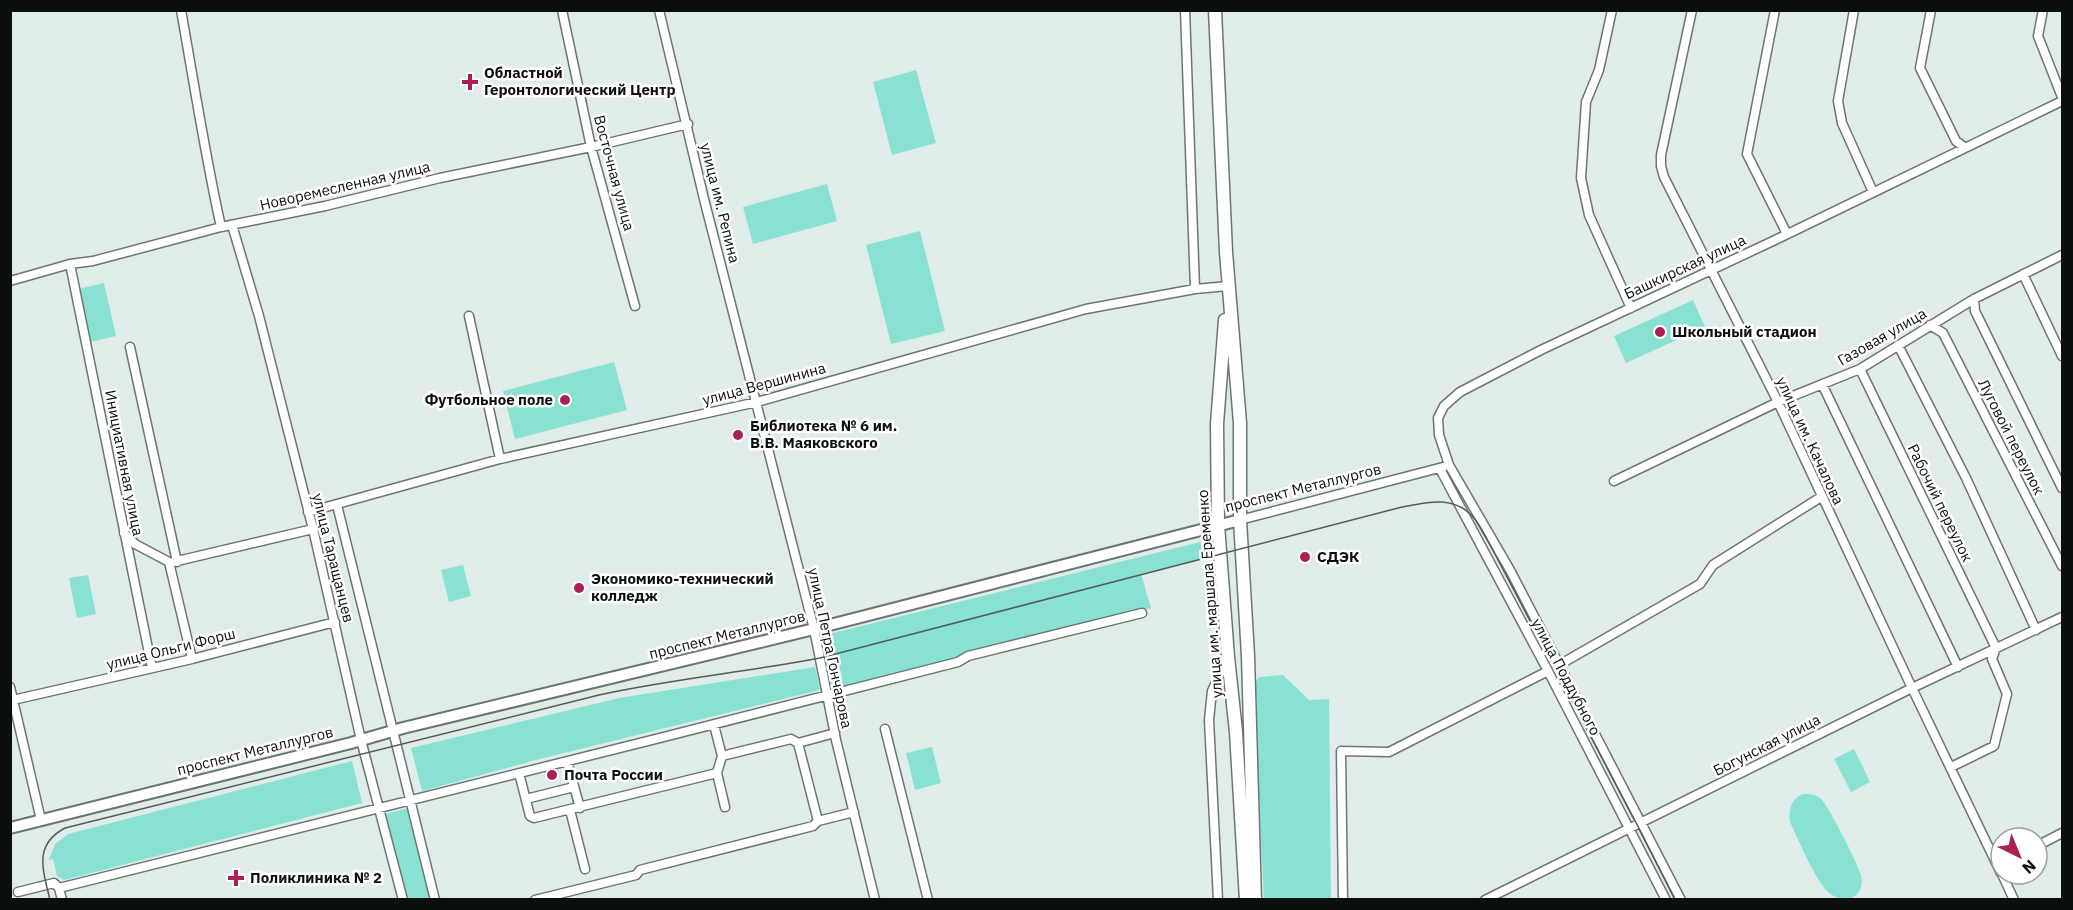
<svg xmlns="http://www.w3.org/2000/svg" width="2073" height="910" viewBox="0 0 2073 910" font-family="'IBM Plex Sans',sans-serif">
<style>
.green{fill:#89e1d4}
.lines{fill:none;stroke-linecap:round;stroke-linejoin:round}
.minor-casing{stroke:#6b7674;stroke-width:11}
.major-casing{stroke:#6b7674;stroke-width:14}
.highway-casing{stroke:#6b7674;stroke-width:15}
.minor{stroke:#fff;stroke-width:8}
.major{stroke:#fff;stroke-width:10}
.highway{stroke:#fff;stroke-width:12}
.tram{stroke:#555c5b;stroke-width:1.5}
.poi-dot{fill:#ae1f58;stroke:#fff;stroke-width:2}
.labels{text-anchor:middle;stroke-width:5;stroke-linejoin:round;paint-order:stroke}
.poi-label{font-size:15px;font-weight:bold;fill:#0b0f0f;stroke:#fff;text-anchor:start}
.street-label{font-size:15px;fill:#0b0f0f;stroke:#fff}
</style>
<rect width="100%" height="100%" fill="#dfece9"/>
<path class="green" d="M916 70 936 143 892 155 873 82Z
M827 184 837 221 753 244 743 207Z
M920 231 945 331 891 344 866 245Z
M104 283 116 336 90 342 78 289Z
M1693 300 1705 327 1626 363 1614 336Z
M614 362 627 410 515 439 503 391Z
M1200 542 1205 559 1141 574 1151 608 833 689 821 636Z
M463 565 471 596 449 602 441 570Z
M88 575 96 614 77 618 69 578Z
M815 667 820 690 540 759 422 791 411 748 619 698Z
M1283 675 1309 700 1329 699 1331 899H1264L1253 685 1259 677Z
M932 747 941 783 915 790 906 753Z
M1854 749 1870 782 1851 792 1834 759Z
M352 761 362 803 64 880 57 876 53 859 49 860 55 844 68 834Z
M1803 794C1809 794 1815 794 1820 798 1828 804 1858 864 1861 875 1866 899 1842 906 1827 891 1815 879 1798 839 1790 822 1788 810 1791 799 1803 794Z
M409 808 432 899H408L386 814Z"/>
<g class="lines">
<g class="minor-casing">
<path id="minor" d="M181 10C194 83 205 155 221 227
M562 10 591 147 635 306
M659 10 704 199 814 629 836 740 875 900
M1185 10 1195 289
M1612 10 1599 70 1586 102 1581 178 1589 215 1631 308
M1692 10 1661 155V166L1664 177 1778 402 1912 688 2001 873
M1775 10 1747 154 1787 234
M1854 10 1838 101 1842 123 1873 192
M1931 10 1920 68 1956 141 1964 147
M2043 10 2038 36 2062 97
M232 225 259 316 313 529 361 740 403 900
M70 264 152 668
M2023 274 2062 356
M10 281 70 264 93 261 221 227 325 206 440 178 591 147 688 124
M1974 299 1975 311 2062 488
M469 316 500 459
M1930 325 1943 333 2062 566
M1898 345 1966 478 2036 630
M130 347 177 562
M1860 369 1996 648 1992 659 2007 694 1994 746 1951 767
M1822 384 1958 667
M1440 469 1548 671 1666 900
M1614 481 1778 402 1860 369 1974 299 2062 255
M337 505 435 900
M308 512 500 459 757 402 1086 309 1195 289 1228 286
M1240 520 1443 467
M124 533 135 544 169 562 192 659
M173 562 313 529
M1559 665 1700 584 1713 565 1821 497
M10 687 41 820
M13 700 192 659 335 622
M714 725 722 756 717 773 725 807
M885 729 928 900
M798 743 835 733
M722 756 791 739 798 743 818 821
M567 761 580 808
M519 773 530 816 534 818 717 773
M526 799 574 787
M570 810 585 869
M2037 846 2062 833
M2002 874 2014 900
M59 888C358 812 659 740 958 662L968 656 1142 613
M18 892 54 883 59 888 62 900
M535 900 636 875 640 870 813 826 818 821 854 812
M1218 900 1209 720 1212 691 1228 657
M1343 900 1341 751 1389 752 1548 671
M1485 900 1912 688 2062 617
M1681 900 1510 570 1449 465 1439 435 1438 418 1444 406 1460 392 1541 350 1773 241 2062 101"/>
</g>
<g class="major-casing">
<path id="major" d="M10 828 351 743 403 728 814 629 1240 520"/>
</g>
<g class="highway-casing">
<path id="highway" d="M1215 10 1226 252 1240 423V520L1248 656 1255 900
M1225 320 1217 424 1218 525 1228 657 1236 732 1246 900"/>
</g>
<use href="#minor" class="minor"/>
<use href="#major" class="major"/>
<use href="#highway" class="highway"/>
<path class="tram" d="M50 900C43 870 33 845 65 828L599 695C672 679 747 672 820 658L1402 507C1427 502 1454 495 1473 517 1478 522 1482 530 1486 537L1642 834 1675 900"/>
</g>
<g class="poi-dot">
<path d="M467 73h6v6h6v6h-6v6h-6v-6h-6v-6h6z"/>
<circle cx="1660" cy="332" r="6"/>
<circle cx="565" cy="400" r="6"/>
<circle cx="738" cy="435" r="6"/>
<circle cx="1305" cy="557" r="6"/>
<circle cx="579" cy="588" r="6"/>
<circle cx="552" cy="775" r="6"/>
<path d="M233 869h6v6h6v6h-6v6h-6v-6h-6v-6h6z"/>
</g>
<g class="labels">
<g class="poi-label">
<text x="484" y="78">Областной<tspan x="484" dy="17">Геронтологический Центр</tspan></text>
<text x="1672" y="337">Школьный стадион</text>
<text x="553" y="405" text-anchor="end">Футбольное поле</text>
<text x="750" y="431">Библиотека № 6 им.<tspan x="750" dy="17">В.В. Маяковского</tspan></text>
<text x="1317" y="562">СДЭК</text>
<text x="591" y="584">Экономико-технический<tspan x="591" dy="17">колледж</tspan></text>
<text x="564" y="780">Почта России</text>
<text x="250" y="883">Поликлиника № 2</text>
</g>
<g class="street-label">
<text transform="translate(614 173) rotate(75)" y="5">Восточная улица</text>
<text transform="translate(345 186) rotate(-13)" y="5">Новоремесленная улица</text>
<text transform="translate(720 203) rotate(76)" y="5">улица им. Репина</text>
<text transform="translate(1685 267) rotate(-25)" y="5">Башкирская улица</text>
<text transform="translate(1882 337) rotate(-30)" y="5">Газовая улица</text>
<text transform="translate(764 384) rotate(-15)" y="5">улица Вершинина</text>
<text transform="translate(2011 437) rotate(63)" y="5">Луговой переулок</text>
<text transform="translate(1810 441) rotate(65)" y="5">улица им. Качалова</text>
<text transform="translate(124 463) rotate(79)" y="5">Инициативная улица</text>
<text transform="translate(1303 488) rotate(-14)" y="5">проспект Металлургов</text>
<text transform="translate(1940 503) rotate(64)" y="5">Рабочий переулок</text>
<text transform="translate(333 558) rotate(76)" y="5">улица Таращанцев</text>
<text transform="translate(1210 594) rotate(-94)" y="5">улица им. маршала Еременко</text>
<text transform="translate(727 635) rotate(-14)" y="5">проспект Металлургов</text>
<text transform="translate(830 648) rotate(78)" y="5">улица Петра Гончарова</text>
<text transform="translate(171 649) rotate(-14)" y="5">улица Ольги Форш</text>
<text transform="translate(1566 677) rotate(62)" y="5">улица Поддубного</text>
<text transform="translate(1767 745) rotate(-27)" y="5">Богунская улица</text>
<text transform="translate(255 751) rotate(-14)" y="5">проспект Металлургов</text>
</g>
</g>
<rect width="2073" height="910" fill="none" stroke="#0b0f0f" stroke-width="24"/>
<g transform="translate(2019 856) rotate(137)"><circle r="28" fill="#ffffff" stroke="#9d9f9f" stroke-width="1.5"/>
<path d="M0-4.5L10 22L0 15L-10 22Z" fill="#ae1f58"/>
<text y="-9" font-size="16" font-weight="bold" text-anchor="middle" fill="#0b0f0f">N</text>
</g>
</svg>
